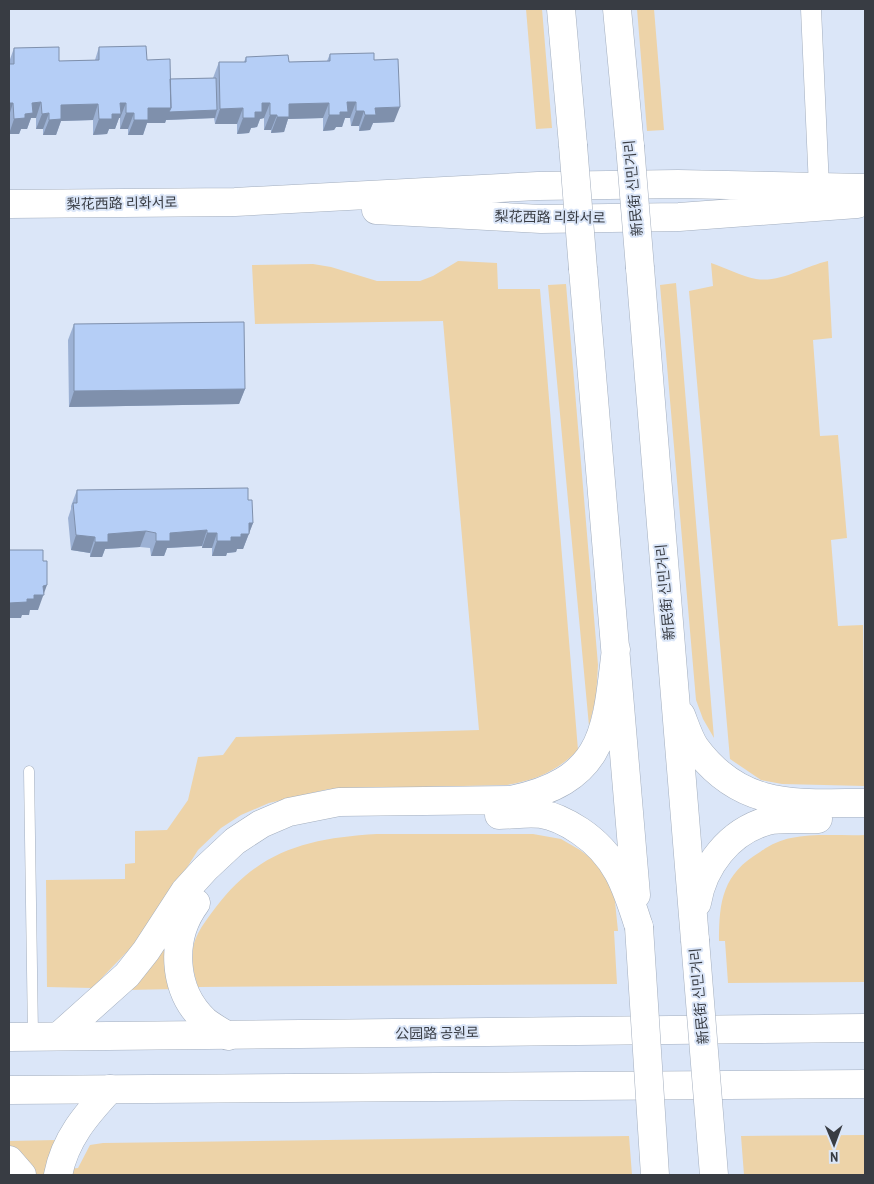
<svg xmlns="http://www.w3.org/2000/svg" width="874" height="1184" viewBox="0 0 874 1184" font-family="'Archivo Narrow','Noto Sans SC','Noto Sans KR',sans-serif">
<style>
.green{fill:#edd3a8}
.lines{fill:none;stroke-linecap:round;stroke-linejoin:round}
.lane-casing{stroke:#a3aebe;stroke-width:11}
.street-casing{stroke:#a3aebe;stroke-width:21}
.secondary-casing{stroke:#a3aebe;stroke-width:29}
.primary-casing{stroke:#a3aebe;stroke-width:29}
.highway-casing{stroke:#a3aebe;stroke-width:29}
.lane{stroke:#fff;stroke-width:10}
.street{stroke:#fff;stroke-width:20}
.secondary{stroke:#fff;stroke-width:28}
.primary{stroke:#fff;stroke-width:28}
.highway{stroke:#fff;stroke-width:28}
.highway-bridge-casing{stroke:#a3aebe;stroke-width:29;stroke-linecap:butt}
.highway-bridge{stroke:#fff;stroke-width:28}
.wall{fill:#9cb1d4}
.shaded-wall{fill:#7f90ac}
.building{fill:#b5cef6;stroke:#7f90ac}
.labels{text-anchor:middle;stroke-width:4;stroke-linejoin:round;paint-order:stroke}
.street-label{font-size:14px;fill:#383c43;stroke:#dbe6f8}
</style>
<rect width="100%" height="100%" fill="#dbe6f8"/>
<path class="green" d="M526 9H542L552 128 536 129Z
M637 9H654L664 130 647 131Z
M458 261 497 263 498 289H540L578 750C557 771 536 780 507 785L329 789 269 803 241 815 221 828 198 850 148 930 92 988 47 987 46 880 125 879V864L135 863V831L167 830 188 800 198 757 223 755 236 737 479 730 443 321 255 324 252 265 313 264 331 267 377 281H420L433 276Z
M828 261 832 338 813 340 820 436 838 435 847 538 831 540 838 626 863 625 865 786 782 784 761 780 730 759 689 291 713 286 711 263C726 268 741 276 756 279 781 283 805 266 828 261Z
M676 283 714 738 703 719 696 700 660 285Z
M566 284 598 665 596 698 589 726 548 285Z
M377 834H533L561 839 580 850 600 865 614 892 618 931H614L617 984 198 987C186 949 193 937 216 907 259 850 309 838 377 834Z
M865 835V982L728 983 725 941H719C719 900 723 874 760 852 770 845 780 840 791 838 815 833 842 836 865 835Z
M160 947 167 950 175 989 127 990Z
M865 1135V1175H744L741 1136Z
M629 1136 632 1175H69L68 1169 78 1168 90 1145 103 1143Z
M57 1140 47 1175H31L17 1153 9 1146V1141Z"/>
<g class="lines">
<g class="lane-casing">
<path id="lane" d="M29 771 33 1035"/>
</g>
<g class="street-casing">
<path id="street" d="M811 9 819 187"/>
</g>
<g class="secondary-casing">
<path id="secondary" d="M9 204 235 202 538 186 678 184 865 188
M376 210 541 219 679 217 857 204"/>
</g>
<g class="primary-casing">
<path id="primary" d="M9 1037 865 1028
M9 1090 865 1084"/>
</g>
<g class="highway-casing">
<path id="highway" d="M561 9 573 145
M617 9 630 146
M640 268 695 940
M583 269 636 895
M681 715C685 725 689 738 695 747 741 810 796 803 865 803
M499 815C512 815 528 812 541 814 555 816 568 823 580 831 617 856 626 886 639 927
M196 903C170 938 172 990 205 1021 211 1026 220 1031 228 1036
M697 903C703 866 729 832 767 821 782 817 802 820 818 819
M60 1035 127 975 146 951 185 891 205 869 235 841 261 824 289 812 339 802 511 800C606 780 606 731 616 649
M9 1160 22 1175
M58 1175C65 1139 86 1115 110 1089"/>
</g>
<use href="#lane" class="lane"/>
<use href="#street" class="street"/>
<use href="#secondary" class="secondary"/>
<use href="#primary" class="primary"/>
<use href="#highway" class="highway"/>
<g class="highway-bridge-casing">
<path id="highway-bridge" d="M573 145 583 269
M630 146 640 268
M639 927 655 1175
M695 940 714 1175"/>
</g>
<use href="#highway-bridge" class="highway-bridge"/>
</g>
<path class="wall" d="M99 47 147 60 170 79 213 78 219 62H244L246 57 289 62 327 61 330 54 374 60 394 122 373 123 370 130 359 131V126H351L350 118H345L342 127H336L334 130 323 131V118L288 119 284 132 271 133V130H264V118L260 119 257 127 251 128 249 133 237 134V124H215L214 118 166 120 165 123H147L143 135H128V129H120V118H119L115 129H109L107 134 93 135V120L61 121 56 135H43V129H36V118H31L27 129H21L19 134H9V62L14 48 59 61 95 60Z
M74 324 245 389 239 404 69 407 68 340Z
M77 490 248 500 253 523 243 549H237L236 552 227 553 226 556H212V548H202V546L167 548 164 556H151L150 548 140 547 105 549 102 557H90V553L71 550 68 518 71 509V506Z"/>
<path class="shaded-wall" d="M41 102 36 118H31L27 129H21L19 134H9L14 119 25 114 32 103Z
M347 102H356L350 118H345L342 127H336L334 130 323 131 329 115 340 112Z
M9 103H13L9 116Z
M120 103H126L120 118H119L115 129H109L107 134 93 135 99 119 112 114Z
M262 103H270L264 118 260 119 257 127 251 128 249 133 237 134 243 118 255 112Z
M329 103 323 118 288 119 284 132 271 133 277 117 289 104Z
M98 104 93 120 61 121 56 135H43L49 120 61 105Z
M400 107 394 122 373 123 370 130 359 131 365 115 375 108Z
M148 108H171L217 110 215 118 166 120 165 123H147L143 135H128L134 120Z
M243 108 237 124H215L220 109Z
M356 111H364L359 126H351Z
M49 113 43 129H36L42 114Z
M126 113H134L128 129H120Z
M270 115H277L271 130H264Z
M245 389 239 404 69 407 74 391Z
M249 523H253L243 549H237L236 552 227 553 226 556H212L217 541 241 534Z
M207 530 202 546 167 548 164 556H151L156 541 170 533Z
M146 531 140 547 105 549 102 557H90L95 542 108 534Z
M207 533H217L212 548H202Z
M76 535 95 537 90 553 71 550Z
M47 585 38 610H30L29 615H22L21 618H9V603L27 599 34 595 43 586Z"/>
<path class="building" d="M146 46 147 60 170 59 171 108H148V120H134V113H126V103H120L121 114H112V119H99L98 104 61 105V119L49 120V113L42 114 41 102 32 103 33 113 25 114V118L14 119 13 103H9V64H14V48L59 47V61L99 60V47Z
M374 53V60L398 59 400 107 375 108 376 115H365L364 111H356V102H347L348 112H340V115H329V103L289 104V117H277V115H270V103H262V112H255V118H243V108L220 109 219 62H246V57L288 55 289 62 330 61V54Z
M216 78 217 110 169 112 171 108 170 79Z
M244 322 245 389 74 391V324Z
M248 488V500H252L253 523H249V534H241V537H231V541H217V533H207V530L170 533V541H156V533L146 531 108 534V542H95V537L76 535 73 503H77V490Z
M9 550H43V561H47V585L43 586 44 595H34V599H27V602L9 603Z"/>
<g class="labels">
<g class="street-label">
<text transform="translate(633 188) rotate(-95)" y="5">新民街 신민거리</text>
<text transform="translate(122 203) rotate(-1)" y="5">梨花西路 리화서로</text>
<text transform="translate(550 217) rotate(1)" y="5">梨花西路 리화서로</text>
<text transform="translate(665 592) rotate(-95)" y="5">新民街 신민거리</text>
<text transform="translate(699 996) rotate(-95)" y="5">新民街 신민거리</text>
<text transform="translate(437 1033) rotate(-1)" y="5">公园路 공원로</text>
</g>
</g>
<rect width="874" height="1184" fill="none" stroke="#383c43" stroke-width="20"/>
<g transform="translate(834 1144) rotate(179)" stroke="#dbe6f8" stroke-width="4" paint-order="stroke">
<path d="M0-4L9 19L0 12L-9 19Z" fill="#383c43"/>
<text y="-8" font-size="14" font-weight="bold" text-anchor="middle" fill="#383c43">N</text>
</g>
</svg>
